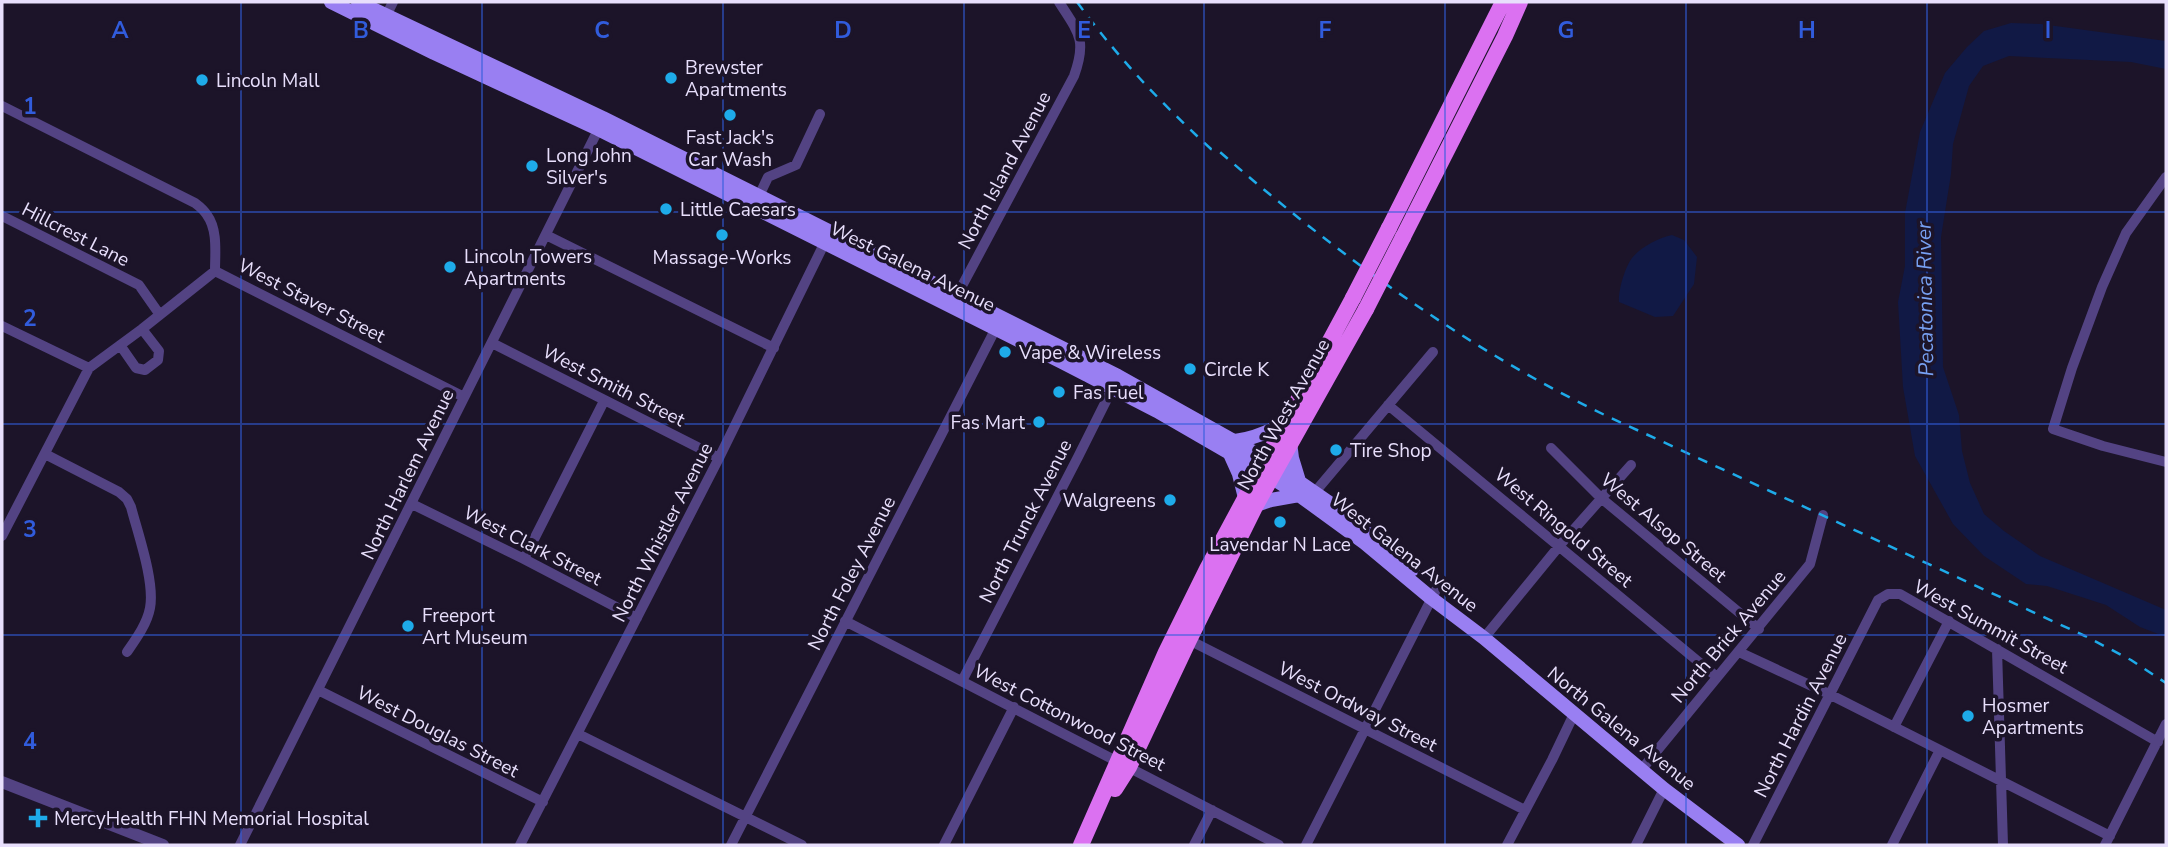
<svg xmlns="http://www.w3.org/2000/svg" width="2168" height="847" viewBox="0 0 2168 847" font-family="'Nunito Sans',sans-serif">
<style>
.water{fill:#111945}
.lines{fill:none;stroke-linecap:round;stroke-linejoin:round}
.minor{stroke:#534383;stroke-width:10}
.tertiary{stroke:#534383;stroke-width:12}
.secondary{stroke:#997ff2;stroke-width:14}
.primary{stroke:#db71f1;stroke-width:16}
.rail{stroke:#1eabe9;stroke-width:2.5;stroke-dasharray:10 9;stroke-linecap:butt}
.primary-bridge{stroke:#db71f1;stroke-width:16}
.grid{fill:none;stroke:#315cdc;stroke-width:2;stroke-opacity:0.55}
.poi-dot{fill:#1eabe9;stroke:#1c1429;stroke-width:2.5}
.labels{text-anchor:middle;stroke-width:7;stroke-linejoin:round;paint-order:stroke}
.poi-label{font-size:19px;fill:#e8dffc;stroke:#1c1429;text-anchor:start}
.street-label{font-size:19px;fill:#e8dffc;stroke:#1c1429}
.water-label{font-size:21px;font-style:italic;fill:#77a0f2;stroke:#1c1429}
.grid-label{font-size:23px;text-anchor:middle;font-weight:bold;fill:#315cdc;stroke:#1c1429;stroke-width:7;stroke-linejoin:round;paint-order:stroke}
</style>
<rect width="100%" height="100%" fill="#1c1429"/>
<path class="water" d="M2011 23 2041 24 2166 41V69L2131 62 2009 56 1983 66 1969 86 1953 144 1951 174 1941 237 1943 367 1959 415 1962 451 1970 483 1984 514 2004 531 2040 556 2166 610V637L2140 627 2106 605 2047 586 2026 584 1984 556 1953 524 1915 456 1903 387 1898 302 1905 266V213L1920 132 1945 73 1967 47 1984 31Z
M1672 235 1684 240 1697 257 1694 284 1673 316 1655 317 1619 302C1618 291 1625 267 1632 258 1641 247 1658 238 1672 235Z"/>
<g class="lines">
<path class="minor" d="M384 20 393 2
M2 106 195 203C199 206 204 210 207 215 218 230 215 253 215 271L464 397
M2166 177 2126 233 2102 287 2072 368 2053 429 2103 446 2166 462
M759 196 768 177 796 165 820 114
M2 216 139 285 160 315
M546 235 774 348
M955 299 1074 76C1087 40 1079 33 1059 2
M2 326 89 368 142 329 215 271
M492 343 719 458
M120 345 136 368 145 370 158 360 159 351 142 329
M1388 405 1717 677
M1551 448 1601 498 1759 629
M45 454 119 492 127 499 131 507C138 534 155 582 150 608 147 624 136 639 127 652
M1315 492 1433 352
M412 504 524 559 637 618
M2 536 89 368
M524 559 604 401
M845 621 1279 845
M1185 638 1525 810
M1484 638 1560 545 1631 465
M1997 649 2003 845
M1739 652 1829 694 2110 836
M962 681 1078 457 1114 385
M318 690 543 802
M1894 727 1949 621
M578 734 802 845
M1642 769 1810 564 1823 515
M240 845 600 126
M520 845 719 458 826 240
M731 845 997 326
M944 845 1014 707
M1194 845 1212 810
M1306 845 1436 590
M1507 845 1552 760 1574 714
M1636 845 1664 789
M1753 845 1878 600 1888 594H1900L2158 742
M1892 845 1940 750
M2105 845 2166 724"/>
<path class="tertiary" d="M2 782 163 845"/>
<path class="secondary" d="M331 2 434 53 598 129 1062 362 1157 411 1271 477 1299 495 1365 543 1431 598 1484 638 1664 789 1738 845
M358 2 603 118 1118 376 1266 459 1344 513 1413 569
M1235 441C1255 438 1270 432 1287 421
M1290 442 1292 458 1299 481
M1230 454 1239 474 1245 498
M1256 505 1271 500 1299 495"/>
<path class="primary" d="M1389 228 1503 2
M1403 237 1505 36 1520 2
M1115 789 1129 767 1189 640 1256 505 1366 309
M1081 845 1166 652 1207 569 1353 298"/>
<path class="rail" d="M1077 2C1119 59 1159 101 1211 149L1220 152C1339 256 1468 350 1611 418L2085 636 2131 660 2166 683"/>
<path class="primary-bridge" d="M1353 298 1389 228
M1366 309 1403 237"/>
</g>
<path class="grid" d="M241 2V845M482 2V845M723 2V845M964 2V845M1204 2V845M1445 2V845M1686 2V845M1927 2V845M2 212H2166M2 424H2166M2 635H2166"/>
<g class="poi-dot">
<circle cx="671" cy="78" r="7"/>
<circle cx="202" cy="80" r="7"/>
<circle cx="730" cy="115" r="7"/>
<circle cx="532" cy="166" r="7"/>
<circle cx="666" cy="209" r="7"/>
<circle cx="722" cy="235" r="7"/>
<circle cx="450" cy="267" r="7"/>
<circle cx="1005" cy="352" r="7"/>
<circle cx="1190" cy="369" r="7"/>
<circle cx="1059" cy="392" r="7"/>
<circle cx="1039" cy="422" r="7"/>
<circle cx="1336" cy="450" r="7"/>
<circle cx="1170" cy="500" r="7"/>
<circle cx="1280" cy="522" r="7"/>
<circle cx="408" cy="626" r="7"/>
<circle cx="1968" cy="716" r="7"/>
<path d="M34.5 807.5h7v7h7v7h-7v7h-7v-7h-7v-7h7z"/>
</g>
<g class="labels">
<g class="poi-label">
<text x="685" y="74">Brewster<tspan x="685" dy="22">Apartments</tspan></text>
<text x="216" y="87">Lincoln Mall</text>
<text x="730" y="144" text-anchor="middle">Fast Jack's<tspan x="730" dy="22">Car Wash</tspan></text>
<text x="546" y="162">Long John<tspan x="546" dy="22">Silver's</tspan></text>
<text x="680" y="216">Little Caesars</text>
<text x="464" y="263">Lincoln Towers<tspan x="464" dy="22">Apartments</tspan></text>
<text x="722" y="264" text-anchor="middle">Massage-Works</text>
<text x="1019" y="359">Vape &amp; Wireless</text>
<text x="1204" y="376">Circle K</text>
<text x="1073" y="399">Fas Fuel</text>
<text x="1025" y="429" text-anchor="end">Fas Mart</text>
<text x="1350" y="457">Tire Shop</text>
<text x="1156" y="507" text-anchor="end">Walgreens</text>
<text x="1280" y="551" text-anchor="middle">Lavendar N Lace</text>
<text x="422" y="622">Freeport<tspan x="422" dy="22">Art Museum</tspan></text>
<text x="1982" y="712">Hosmer<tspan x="1982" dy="22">Apartments</tspan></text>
<text x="54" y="825">MercyHealth FHN Memorial Hospital</text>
</g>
<g class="street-label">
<text transform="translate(1004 170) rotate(-62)" y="7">North Island Avenue</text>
<text transform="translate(76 234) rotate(27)" y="7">Hillcrest Lane</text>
<text transform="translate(913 266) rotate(26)" y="7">West Galena Avenue</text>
<text transform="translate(312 300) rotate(27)" y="7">West Staver Street</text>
<text transform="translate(614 385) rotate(27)" y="7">West Smith Street</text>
<text transform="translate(1283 414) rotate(-61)" y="7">North West Avenue</text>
<text transform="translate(407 474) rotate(-64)" y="7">North Harlem Avenue</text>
<text transform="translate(1025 521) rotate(-63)" y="7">North Trunck Avenue</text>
<text transform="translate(1564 527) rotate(40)" y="7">West Ringold Street</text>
<text transform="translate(1664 527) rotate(40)" y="7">West Alsop Street</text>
<text transform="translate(662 532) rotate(-63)" y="7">North Whistler Avenue</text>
<text transform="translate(533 545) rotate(27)" y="7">West Clark Street</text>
<text transform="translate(1405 552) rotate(38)" y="7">West Galena Avenue</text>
<text transform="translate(851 573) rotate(-63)" y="7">North Foley Avenue</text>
<text transform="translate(1991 626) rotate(29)" y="7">West Summit Street</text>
<text transform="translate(1728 636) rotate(-50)" y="7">North Brick Avenue</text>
<text transform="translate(1358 706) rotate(27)" y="7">West Ordway Street</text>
<text transform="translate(1800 715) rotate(-63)" y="7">North Hardin Avenue</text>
<text transform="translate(1070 717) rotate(27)" y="7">West Cottonwood Street</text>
<text transform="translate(1622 728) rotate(39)" y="7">North Galena Avenue</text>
<text transform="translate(438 731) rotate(27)" y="7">West Douglas Street</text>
</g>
<g class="water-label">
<text transform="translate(1925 299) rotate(-91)" y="7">Pecatonica River</text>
</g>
</g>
<g class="grid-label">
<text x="120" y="38">A</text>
<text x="361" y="38">B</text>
<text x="602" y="38">C</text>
<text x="843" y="38">D</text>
<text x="1084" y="38">E</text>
<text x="1325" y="38">F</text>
<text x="1566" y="38">G</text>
<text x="1807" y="38">H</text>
<text x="2048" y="38">I</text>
<text x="30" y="114">1</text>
<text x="30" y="326">2</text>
<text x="30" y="537">3</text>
<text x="30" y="749">4</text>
</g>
<rect width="2168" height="847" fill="none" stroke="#e8dffc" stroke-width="7"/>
</svg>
